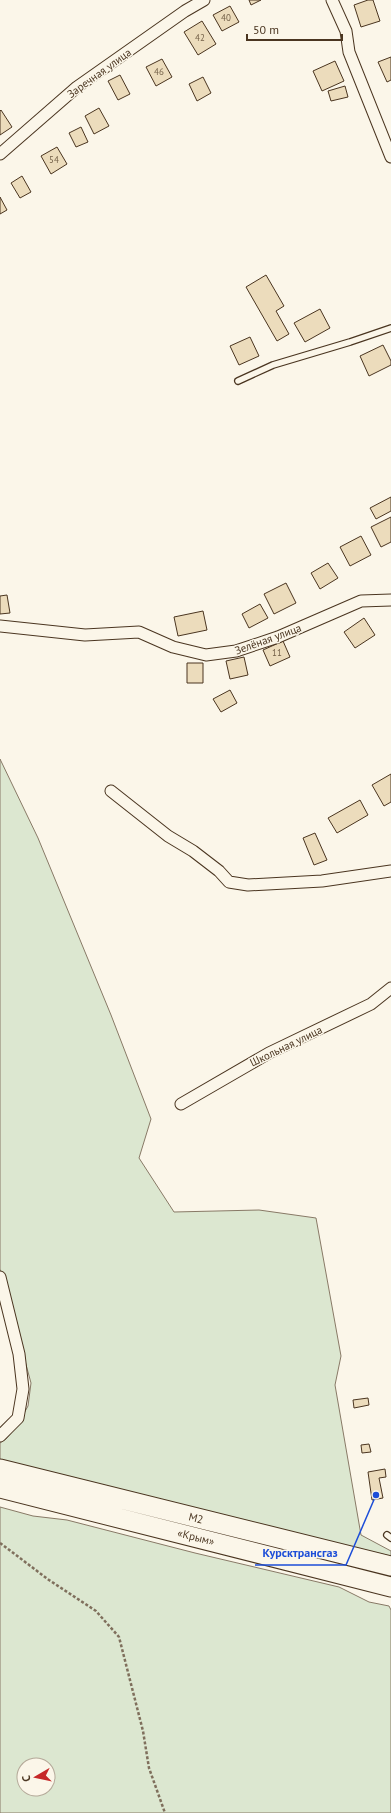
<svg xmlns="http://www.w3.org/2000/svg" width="391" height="1813" viewBox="0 0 391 1813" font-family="'PT Sans',sans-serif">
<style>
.green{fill:#dce7d0;stroke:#887966;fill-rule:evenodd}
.building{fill:#ecdcbc;stroke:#4a3520}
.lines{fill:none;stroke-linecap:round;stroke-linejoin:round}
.service-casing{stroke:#4a3520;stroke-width:8}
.minor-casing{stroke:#4a3520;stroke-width:13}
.trunk-casing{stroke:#4a3520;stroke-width:21}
.path{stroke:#7f6f5c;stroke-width:2.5;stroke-dasharray:3 2;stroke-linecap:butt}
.service{stroke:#fbf6e9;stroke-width:5.5}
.minor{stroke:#fbf6e9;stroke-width:11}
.trunk{stroke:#fbf6e9;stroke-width:19}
.labels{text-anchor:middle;stroke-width:3;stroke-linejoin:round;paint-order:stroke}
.number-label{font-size:9px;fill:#725f47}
.street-label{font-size:11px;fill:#4a3520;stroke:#fbf6e9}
.leader{fill:none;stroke:#1d4ed8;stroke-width:1.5}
.callout-dot{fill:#1d4ed8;stroke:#fbf6e9;stroke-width:1.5}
.callout-label{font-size:12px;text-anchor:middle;font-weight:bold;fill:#1d4ed8;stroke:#fbf6e9;stroke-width:3;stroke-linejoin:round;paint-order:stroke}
</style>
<rect width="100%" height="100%" fill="#fbf6e9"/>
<path class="green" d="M0 759 38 838 111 1015 151 1119 139 1158 174 1212 259 1210 316 1218 341 1356 335 1385 361 1535 391 1551V1569L0 1471V1443L6 1439 17 1426 28 1406 31 1383 0 1269Z
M0 1507 33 1516 67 1520 195 1553 339 1587 369 1602 389 1606 391 1610V1813H0ZM24 1765H48V1789H24Z"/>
<path class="building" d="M249 0H261L251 5Z
M368 0H373L380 21 361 27 354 5Z
M230 6 239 22 222 31 213 15Z
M202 21 216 44 198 55 184 32Z
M391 57V80L387 82 378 62Z
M162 59 172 77 156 86 146 67Z
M335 61 344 81 322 91 313 71Z
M120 75 130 94 118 100 108 81Z
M203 77 211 93 197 101 189 84Z
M345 86 348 97 331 101 328 91Z
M99 108 109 126 94 134 85 116Z
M1 110 12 127 0 135V111Z
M81 127 88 142 76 147 69 133Z
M57 147 67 164 51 174 41 156Z
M22 176 31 192 20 198 11 183Z
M0 197 7 210 0 214Z
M266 275 284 306 276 311 289 334 277 341 246 287Z
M320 309 330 328 305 342 294 323Z
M250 337 259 356 239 365 230 346Z
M383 345 391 361V365L369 376 360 356Z
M391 497V511L376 519 370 508Z
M391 517V542L381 547 371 527Z
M361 536 371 555 350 566 340 547Z
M328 563 338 578 320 589 311 573Z
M286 583 296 603 274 614 264 594Z
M7 595 10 613 0 614V596Z
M260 604 268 618 249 628 242 614Z
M203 611 207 630 178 636 174 617Z
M364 618 375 635 355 648 344 632Z
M283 641 290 657 270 666 263 650Z
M244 657 248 675 230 679 226 661Z
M187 663H203V683H187Z
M230 690 237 703 221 712 213 699Z
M391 774V802L384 806 372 785Z
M360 800 368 815 337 833 328 818Z
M315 833 327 860 314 865 303 838Z
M368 1398 369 1405 354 1408 353 1400Z
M369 1444 371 1452 362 1453 361 1445Z
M385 1469 386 1477 379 1478 383 1498 372 1500 368 1472Z"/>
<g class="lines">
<g class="service-casing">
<path id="service" d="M238 381 273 365 350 342 391 328
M387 1535 391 1538"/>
</g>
<g class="minor-casing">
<path id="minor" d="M332 0 346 31 349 52 391 157
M0 154 77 87 185 11 204 0
M0 626 85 635 139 632 173 647 206 655 236 651 278 637 361 601 391 600
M111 791 168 836 193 851 219 871 229 882 248 885 322 881 391 871
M181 1104 269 1053 371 1004 391 988
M0 1277 19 1354 23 1389 18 1418 0 1436"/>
</g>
<g class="trunk-casing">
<path id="trunk" d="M0 1469 391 1566
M0 1488 391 1587"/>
</g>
<path class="path" d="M0 1543 49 1580 96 1611 119 1637 143 1731 149 1768 165 1813"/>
<use href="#service" class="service"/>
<use href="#minor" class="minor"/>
<use href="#trunk" class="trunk"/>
</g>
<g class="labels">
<g class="number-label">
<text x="226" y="21">40</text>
<text x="200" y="41">42</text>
<text x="159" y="75">46</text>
<text x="54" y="163">54</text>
<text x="277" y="656">11</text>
</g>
<g class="street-label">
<text transform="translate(99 73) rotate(-36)" y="4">Заречная улица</text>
<text transform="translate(268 639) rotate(-20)" y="4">Зелёная улица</text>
<text transform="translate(286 1046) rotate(-26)" y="4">Школьная улица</text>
<text transform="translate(196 1518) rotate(14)" y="4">М2</text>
<text transform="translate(196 1537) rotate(14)" y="4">«Крым»</text>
</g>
</g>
<path class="leader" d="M376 1495L346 1565H255"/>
<circle class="callout-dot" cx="376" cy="1495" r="4"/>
<g class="callout-label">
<text x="300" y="1557">Курсктрансгаз</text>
</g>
<g transform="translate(36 1777) rotate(261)"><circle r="19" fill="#fbf6e9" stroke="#b4a999"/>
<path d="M0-3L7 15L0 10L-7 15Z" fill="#c62828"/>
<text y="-6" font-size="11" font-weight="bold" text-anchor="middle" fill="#4a3520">С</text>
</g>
<path d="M247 34v6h95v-6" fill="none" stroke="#4a3520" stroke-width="2"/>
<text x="253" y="34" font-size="12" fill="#4a3520" stroke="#fbf6e9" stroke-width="3" paint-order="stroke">50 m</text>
</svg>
